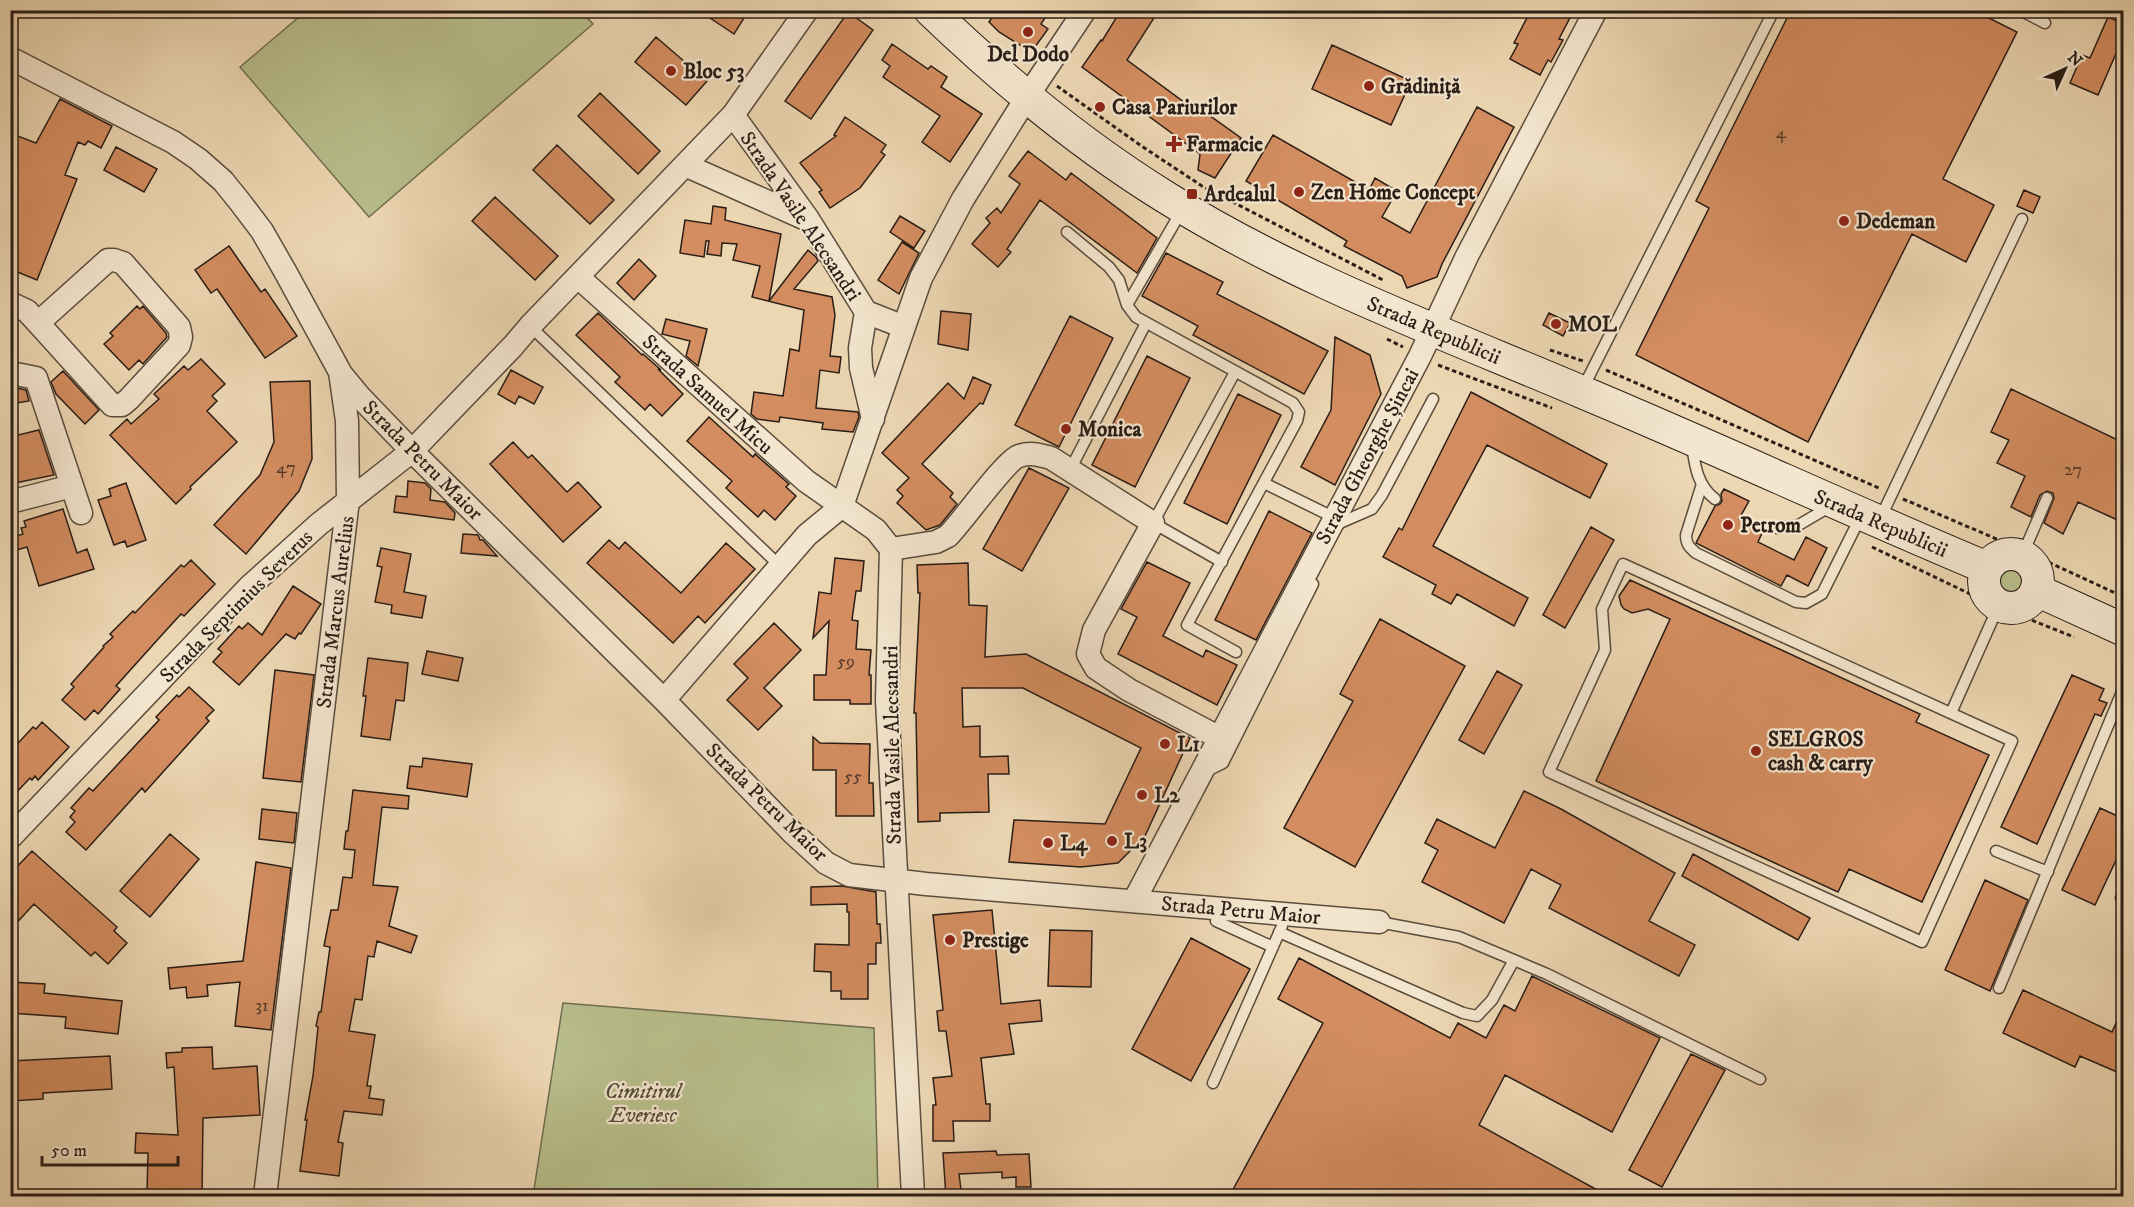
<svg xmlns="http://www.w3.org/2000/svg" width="2134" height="1207" viewBox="0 0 2134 1207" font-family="'IM FELL DW Pica',serif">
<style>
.green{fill:#b8be8c;stroke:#706e51;stroke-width:1.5}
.building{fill:#d38d60;stroke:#291d16;stroke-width:1.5}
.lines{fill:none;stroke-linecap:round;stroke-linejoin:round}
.lane-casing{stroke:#5a4c3d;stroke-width:13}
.street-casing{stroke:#5a4c3d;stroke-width:25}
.secondary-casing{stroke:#291d16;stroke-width:34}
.path{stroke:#291d16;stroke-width:3;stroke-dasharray:4.5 3;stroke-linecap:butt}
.lane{stroke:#f3e5ce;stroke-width:10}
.street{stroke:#f3e5ce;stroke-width:22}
.secondary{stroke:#f3e5ce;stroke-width:32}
.poi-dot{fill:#8f2418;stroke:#f3e5ce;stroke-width:2}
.labels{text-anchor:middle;stroke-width:4.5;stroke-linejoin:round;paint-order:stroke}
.number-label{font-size:18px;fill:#543928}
.poi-label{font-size:21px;font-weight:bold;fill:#291d16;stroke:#f3e5ce;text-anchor:start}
.street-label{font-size:21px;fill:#291d16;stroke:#f3e5ce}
.park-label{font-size:21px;font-style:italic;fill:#544d39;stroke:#f3e5ce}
</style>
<rect width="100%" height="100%" fill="#edd7b3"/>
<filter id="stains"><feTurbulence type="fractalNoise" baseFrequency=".00333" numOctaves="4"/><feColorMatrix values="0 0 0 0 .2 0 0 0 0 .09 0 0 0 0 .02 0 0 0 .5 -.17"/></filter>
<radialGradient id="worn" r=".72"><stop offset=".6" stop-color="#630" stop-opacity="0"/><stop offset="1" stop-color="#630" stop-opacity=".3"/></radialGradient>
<path class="green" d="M306 11H581L593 24 369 217 240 67Z
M1998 580a13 13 0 1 1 26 0a13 13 0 1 1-26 0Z
M563 1003 874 1028 878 1196H533Z"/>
<path class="building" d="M698 10H749L734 34Z
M997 10H1050L1041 24 1048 29 1035 47 1032 49 1030 47 1028 50 999 32 989 22Z
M1121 10H1159L1127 60 1184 102 1199 108 1241 138 1215 178 1198 170 1200 154 1082 67 1101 40 1102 41Z
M1531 10H1574L1559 39 1563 40 1551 62 1548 60 1540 75 1510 59 1518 44 1514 43Z
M1791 10H1973L2017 32 1943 179 1994 205 1966 262 1912 234 1808 442 1636 355 1709 208 1696 201Z
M848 12 873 30 811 119 785 101Z
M2108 17 2124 24V35L2098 95 2070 83 2082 55 2090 58Z
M656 37 707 81 686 105 635 62Z
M892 44 928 69 931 66 947 77 941 87 982 114 950 162 922 142 940 116 883 77 890 66 882 60Z
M1332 45 1411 81 1391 125 1312 89Z
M600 93 660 151 638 174 578 116Z
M60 99 112 126 101 148 88 141 85 145 78 142 65 175 77 179 37 280 10 269V133L36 143Z
M1477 107 1514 127 1442 264 1437 277 1407 288 1402 276 1344 246 1347 241 1246 181 1273 135 1369 190 1375 178 1397 191 1382 217 1410 233Z
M845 117 886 145 881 152 885 155 860 188 830 208 819 192 822 190 800 163 836 136 834 135Z
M557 145 614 200 590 224 533 170Z
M116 147 157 169 144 192 104 170Z
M1028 151 1066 180 1071 173 1157 238 1137 273 1040 200 1007 249 1011 252 998 267 972 244 990 223 986 218 997 208 1001 213 1020 184 1009 176Z
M2024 190 2040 197 2033 213 2017 206Z
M495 197 558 256 535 280 472 221Z
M713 206 726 208 725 220 781 234 769 301 808 250 816 257 818 261 794 289 832 297 835 315 830 356 841 357 839 373 820 370 816 408 858 412 859 417 853 432 822 429 823 423 780 417 779 422 757 419 751 414 754 392 783 396 790 349 799 351 804 310 752 297 760 266 733 260 737 244 722 243 721 256 707 254 709 241H706L704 257 680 253 685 220 711 224Z
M900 216 925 231 914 248 890 232Z
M902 242 919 253 899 294 878 280Z
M229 246 261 292 265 289 297 336 265 358 217 289 211 293 195 270Z
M1166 253 1223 282 1217 294 1328 351 1304 394 1193 335 1198 326 1142 296Z
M639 259 656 276 634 300 617 283Z
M137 306 140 309 143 306 166 333 167 337 143 364 139 360 129 370 104 344 113 336 110 333Z
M941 311 971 314 968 350 938 344Z
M598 313 642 355 643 354 661 370 658 369 683 394 662 416 650 404 645 410 615 382 620 377 576 335Z
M1549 313 1570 323 1563 336 1543 325Z
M1070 316 1113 338 1059 447 1015 425Z
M666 319 707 329 698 366 686 356 690 341 662 334Z
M1335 337 1370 355 1381 394 1335 485 1301 467 1331 410Z
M1147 356 1190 378 1135 487 1092 465Z
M201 359 225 384 212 396 217 401 207 411 237 442 190 487 191 489 176 504 110 435 127 419 131 424 159 399 154 394 184 366 188 370Z
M511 370 543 387 534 404 519 396 515 404 498 394Z
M63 371 99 410 85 424 56 394 51 382Z
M973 377 991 385 983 404 980 403 922 464 953 493 950 497 957 504 940 525 926 530 897 503 903 496 897 490 909 478 882 453 948 383 964 399Z
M310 381 312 459 299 491 246 554 214 525 260 475 274 442 270 382Z
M16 388 26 390 29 401 10 404V389Z
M2011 389 2124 443V523L2078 502 2063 534 2044 523 2054 498 2053 493 2047 491 2040 495 2031 517 2011 507 2025 476 1997 463 2009 440 1991 432Z
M1471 392 1607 464 1590 498 1487 445 1433 546 1528 598 1514 626 1457 594 1451 604 1432 594 1436 585 1383 557 1399 528 1402 530Z
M1238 394 1281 415 1227 524 1184 503Z
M709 417 753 457 755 454 789 484 786 487 796 496 775 520 764 510 758 517 726 488 732 481 687 441Z
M39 430 54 475 10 484V437Z
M513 442 528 458 532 455 567 492 578 482 601 507 563 542 490 464Z
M1029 468 1069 488 1022 571 983 549Z
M408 481 425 483 431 489 430 500 445 502 455 513 454 520 394 512 396 496 407 497Z
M126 483 146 540 127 547 125 541 114 545 98 500 111 496 109 489Z
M1724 489 1749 501 1739 519 1763 531 1758 542 1794 560 1806 537 1827 548 1808 586 1787 575 1781 586 1696 543 1715 506 1720 504 1722 501 1721 494Z
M63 509 77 553 87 549 94 569 39 586 27 547 10 552V538L23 534 21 528 26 527 24 521Z
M1269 511 1312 533 1256 640 1215 620Z
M1591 527 1614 540 1565 628 1543 615Z
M463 534 478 535 480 540H483L497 556 461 553Z
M609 540 619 549 625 542 681 593 726 543 755 569 705 623 698 616 673 643 587 563Z
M381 548 411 554 404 592 426 596 422 618 391 613 392 605 375 602 382 567 377 566Z
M835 558 864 561 861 591H856L852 620 858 621 856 649 871 650 869 675H871V704H850V700H814V675H826L829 621 813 638 819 592 831 594Z
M191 560 215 584 184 616 181 614 160 637 116 686 120 689 98 714 94 710 85 720 62 700 74 687 71 684 104 647 103 646 113 637 110 634 133 611 135 613 181 565 184 567Z
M1147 562 1190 583 1163 636 1203 657 1206 650 1237 665 1217 705 1118 654 1137 617 1121 609Z
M968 563 969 605 987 606 985 657 1026 654 1190 738 1145 836 1118 863 1081 867 1009 862 1014 820 1105 824 1141 748 1023 688H962L963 727 980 726V757L1008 756 1009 774H988L989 812 940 813V821L918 822 916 713H914L920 593H918L917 565Z
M1630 580 1920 714 1916 722 1989 755 1922 902 1849 869 1838 892 1596 781 1670 619 1648 609 1632 613 1624 609 1621 605 1619 596Z
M293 586 321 604 301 634 299 633 295 639 286 634 239 685 213 662 222 652 218 649 239 626 242 629 248 623 262 635Z
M1380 619 1465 666 1355 867 1284 828 1353 701 1340 694Z
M774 623 801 650 764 688 782 706 758 730 727 700 748 678 734 664Z
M427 651 463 658 458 681 422 674Z
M368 658 408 663 404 701 396 700 390 740 361 736 366 696H363Z
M275 670 314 675 301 782 263 778Z
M1497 671 1522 685 1484 754 1459 740Z
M2072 675 2104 689 2099 700 2107 703 2101 716 2095 714 2037 844 2001 827Z
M189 687 214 710 206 718 209 721 145 792 142 788 86 850 66 832 75 822 70 817 75 811 71 808 89 788 93 791 159 720 156 717 177 695 179 697Z
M42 722 69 747 38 780 35 776 32 780 30 778 10 799V752L33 727 36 729Z
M813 737 820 743 870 744 869 783H873L874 816H836V770H813Z
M423 758 472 764 467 797 407 788 410 766 422 767Z
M353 790 409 796 408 809 382 807 373 885 398 887 389 926 417 936 411 953 377 941 374 957 368 956 362 1000 355 999 349 1031 375 1035 367 1086H371L369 1098 384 1100 382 1115 344 1111 338 1142 343 1143 339 1176 300 1171 307 1120H305L313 1076 318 1027 316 1026 319 1012H321L330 947 324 946 331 910H338L343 877 352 878 355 850 344 849 346 831H348Z
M1524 791 1561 809 1675 873 1649 921 1695 945 1679 976 1549 908 1561 885 1531 869 1504 923 1422 882 1438 850 1425 843 1437 819 1495 848Z
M2100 808 2124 819V843L2095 905 2062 890Z
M262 809 297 813 294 843 259 839Z
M170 834 199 859 150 917 120 891Z
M32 851 117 927 114 931 127 943 108 964 95 952 91 956 34 904 10 930V874Z
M1693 854 1810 918 1798 940 1682 876Z
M256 862 291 868 271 1030 235 1026 240 982 207 985 208 996 187 998 186 987 170 989 168 968 243 961Z
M1985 880 2028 900 1990 991 1945 970Z
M842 886 876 892 877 924H880L881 943H876V964H868V999H841V991H831V972L814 971 815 944 849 945V912H847V904L811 905V887Z
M992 910 1001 1004 1040 1000 1042 1021 1009 1024 1014 1054 981 1058 986 1104H990V1121H953L954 1141H933V1105H936L933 1078 952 1076 946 1031H939L937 1011 943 1010 933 915Z
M1050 930 1092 931 1091 987 1048 986Z
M1191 938 1250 969 1191 1081 1132 1049Z
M1299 958 1450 1038 1458 1023 1486 1038 1504 1005 1515 1011 1532 976 1660 1038 1612 1132 1505 1075 1479 1125 1610 1197H1229L1323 1023 1278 999Z
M10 982 45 984 44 993 122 1001 118 1034 65 1028 66 1017 10 1013Z
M2023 990 2112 1032 2124 1005V1075L2080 1056 2075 1067 2003 1033Z
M212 1047 213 1069 257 1066 260 1115 203 1118 202 1197H160V1191H147L148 1153H135L136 1133 178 1135 174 1067 167 1068 166 1053 182 1052V1048Z
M1691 1054 1725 1070 1662 1187 1629 1170Z
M110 1056 112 1089 43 1093V1099L10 1101V1061Z
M996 1151 997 1155 1029 1154 1031 1187H1016V1177L1002 1178V1172L959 1174 962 1197H946L943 1153Z"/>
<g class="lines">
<g class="lane-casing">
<path id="lane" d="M2020 10 2045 23
M1067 232 1109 267 1119 280 1127 305 1136 317 1293 403 1299 412 1297 421 1187 625 1236 652
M1127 305 1182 210
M530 326 780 566
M1582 390 1774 10
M1692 445C1695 466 1697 485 1715 499
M1070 470 1146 323
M1264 483 1335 518
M1702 484 1686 535C1686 544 1689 547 1696 553L1796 602 1806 603 1822 594 1861 516
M1880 519 2022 219
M1333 526 1372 509 1382 495 1433 399
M1777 528 1797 526 1831 506
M2022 556 2047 498
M1222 562 1153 523 1235 372
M1623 564 2012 741 1922 942 1549 772 1605 650 1602 609Z
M1951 713 1999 605
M1207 771 1223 763 1313 584
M1996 851 2048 872
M2124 894 2121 898 2124 899
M1216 921 1273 947
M1379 922 1459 937 1547 974 1760 1079
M1279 932 1463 1013 1477 1016 1492 1000 1514 960
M1999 988 2124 687
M1213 1083 1282 926"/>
</g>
<g class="street-casing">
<path id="street" d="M10 58 173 142 198 159 223 181 240 202 262 231 286 273 340 372 347 421 348 500 265 1196
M733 115 808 219 866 312 904 327
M685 165 806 219
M578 277 806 481 876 530 891 549 887 700 913 1196
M10 303 27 311 38 323 112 405H122L129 399 179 345 181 337 179 327 123 263 114 260H108L38 323
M866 312 860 348 861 368 873 419
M341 374 360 397 412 451 664 700 793 833 826 863 849 875 926 884 1379 922
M10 375 16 374 36 378 81 513
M10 502 72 486
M842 506 921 278 963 199 1027 97 1085 10
M891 549 936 542 948 536C962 522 1006 460 1019 456 1031 452 1040 455 1051 458L1153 523 1094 630 1088 654 1096 668 1129 690 1220 738
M664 700 807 535 842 506
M10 838 249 587 319 524 412 451 513 346 530 326 733 115 807 10
M1134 901 1420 356 1467 256 1596 10"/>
</g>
<g class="secondary-casing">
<path id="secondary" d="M930 10C1003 80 1081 145 1167 198 1297 279 1441 332 1582 392 1718 449 1851 511 1987 568
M1984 581a27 27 0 1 1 54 0a27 27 0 1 1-54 0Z
M2036 590 2124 630"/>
</g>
<path class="path" d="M1057 86 1140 145 1202 186 1383 280
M1387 339 1403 347
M1550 350 1583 361
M1438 365 1552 408
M1606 370 1881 489
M1903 499 2013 546
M1872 547 1985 601
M2035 556 2124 597
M2011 612 2074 637"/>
<use href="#lane" class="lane"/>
<use href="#street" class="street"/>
<use href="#secondary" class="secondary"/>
</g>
<g class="poi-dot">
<circle cx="1028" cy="32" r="6"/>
<circle cx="671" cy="71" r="6"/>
<circle cx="1369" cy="86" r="6"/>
<circle cx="1100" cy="107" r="6"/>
<path d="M1171 135h6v6h6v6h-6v6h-6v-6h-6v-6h6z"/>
<circle cx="1299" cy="192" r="6"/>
<rect x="1186" y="188" width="12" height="12" rx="3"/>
<circle cx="1844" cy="221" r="6"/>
<circle cx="1556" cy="324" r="6"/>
<circle cx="1066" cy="429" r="6"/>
<circle cx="1728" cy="525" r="6"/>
<circle cx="1165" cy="744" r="6"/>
<circle cx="1756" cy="751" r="6"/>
<circle cx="1142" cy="795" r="6"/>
<circle cx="1112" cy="841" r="6"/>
<circle cx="1048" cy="843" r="6"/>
<circle cx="950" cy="940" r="6"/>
</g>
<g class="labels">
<g class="number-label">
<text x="1781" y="138">4</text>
<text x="286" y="473">47</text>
<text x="2073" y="475">27</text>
<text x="846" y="667">59</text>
<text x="853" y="782">55</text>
<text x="262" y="1011">31</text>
</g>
<g class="poi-label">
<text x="1028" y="61" text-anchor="middle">Del Dodo</text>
<text x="683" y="78">Bloc 53</text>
<text x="1381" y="93">Grădiniță</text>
<text x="1112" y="114">Casa Pariurilor</text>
<text x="1186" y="151">Farmacie</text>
<text x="1311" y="199">Zen Home Concept</text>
<text x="1204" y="201">Ardealul</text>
<text x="1856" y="228">Dedeman</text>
<text x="1568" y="331">MOL</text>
<text x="1078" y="436">Monica</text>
<text x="1740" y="532">Petrom</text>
<text x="1768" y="746">SELGROS<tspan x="1768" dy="24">cash &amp; carry</tspan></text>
<text x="1177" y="751">L1</text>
<text x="1154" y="802">L2</text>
<text x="1124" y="848">L3</text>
<text x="1060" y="850">L4</text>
<text x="962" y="947">Prestige</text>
</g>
<g class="street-label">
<text transform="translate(801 216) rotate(56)" y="7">Strada Vasile Alecsandri</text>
<text transform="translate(1434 330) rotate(23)" y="7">Strada Republicii</text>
<text transform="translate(708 394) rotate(42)" y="7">Strada Samuel Micu</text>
<text transform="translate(1367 456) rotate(-62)" y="7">Strada Gheorghe Șincai</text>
<text transform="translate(423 460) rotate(45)" y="7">Strada Petru Maior</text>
<text transform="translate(1881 523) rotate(23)" y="7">Strada Republicii</text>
<text transform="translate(236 606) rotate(-45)" y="7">Strada Septimius Severus</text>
<text transform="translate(335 612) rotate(-83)" y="7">Strada Marcus Aurelius</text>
<text transform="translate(892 745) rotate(-91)" y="7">Strada Vasile Alecsandri</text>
<text transform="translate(767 802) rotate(44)" y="7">Strada Petru Maior</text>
<text transform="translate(1241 910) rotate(5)" y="7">Strada Petru Maior</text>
</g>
<g class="park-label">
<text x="643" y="1098">Cimitirul<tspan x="643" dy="24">Everiesc</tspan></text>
</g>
</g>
<rect width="2134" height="1207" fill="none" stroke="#edd7b3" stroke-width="36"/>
<rect x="12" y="12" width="2110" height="1183" fill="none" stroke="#291d16" stroke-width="3"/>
<rect x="18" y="18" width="2098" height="1171" fill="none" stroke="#291d16" stroke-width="1.5"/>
<g transform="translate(2065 69) rotate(45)" stroke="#f3e5ce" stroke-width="4.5" paint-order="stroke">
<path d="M0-4.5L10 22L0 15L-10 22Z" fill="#291d16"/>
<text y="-9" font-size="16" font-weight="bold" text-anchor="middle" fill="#291d16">N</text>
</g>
<path d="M42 1156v9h136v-9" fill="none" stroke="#291d16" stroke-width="3"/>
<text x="51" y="1156" font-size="18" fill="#291d16" stroke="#f3e5ce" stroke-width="4.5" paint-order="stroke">50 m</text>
<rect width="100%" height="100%" filter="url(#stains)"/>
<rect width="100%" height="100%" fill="url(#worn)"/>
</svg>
